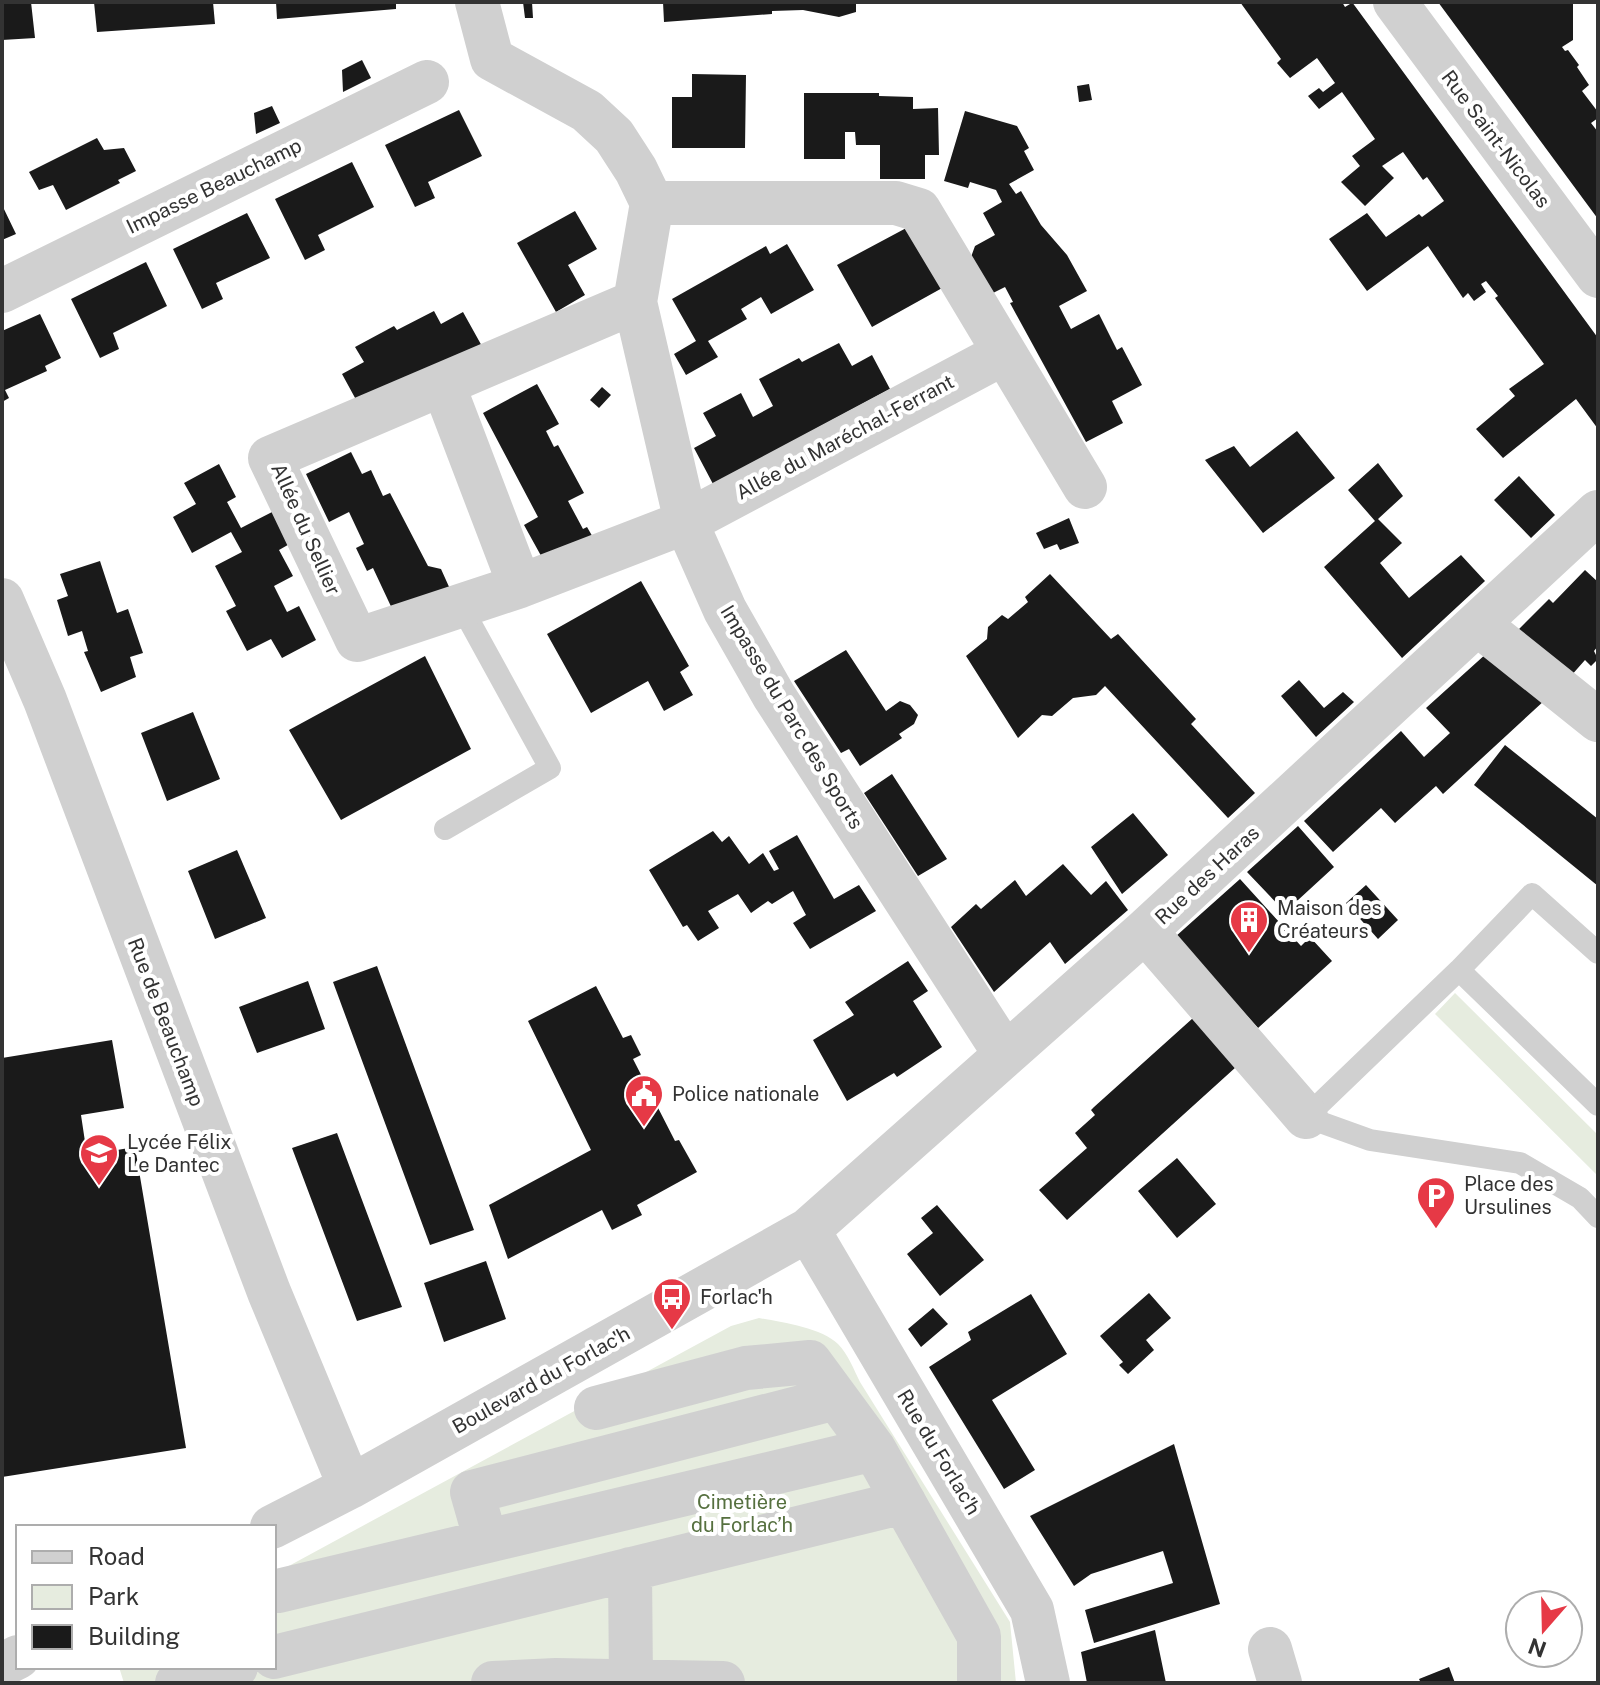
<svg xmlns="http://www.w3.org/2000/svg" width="1600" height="1685" viewBox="0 0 1600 1685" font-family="'Public Sans',sans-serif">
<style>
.green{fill:#e6ecdf}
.building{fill:#1a1a1a}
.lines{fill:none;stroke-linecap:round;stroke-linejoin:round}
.lane{stroke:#d0d0d0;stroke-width:22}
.street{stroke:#d0d0d0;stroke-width:44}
.labels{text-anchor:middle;stroke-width:8;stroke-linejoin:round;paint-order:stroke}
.street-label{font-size:20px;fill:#333;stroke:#fff}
.poi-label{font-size:20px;fill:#333;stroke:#fff;text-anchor:start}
.park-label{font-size:20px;fill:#56703f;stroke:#fff}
</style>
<rect width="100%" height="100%" fill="#fff"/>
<path class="green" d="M1455 993 1598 1135V1176L1435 1014Z
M759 1318C781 1322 822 1328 838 1344 848 1354 854 1370 860 1382L1010 1622 1016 1683H124L119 1667H274V1574L731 1326Z"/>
<path class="building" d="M2 2H31L35 38 2 40Z
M94 2H213L215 24 97 32Z
M276 2H396V9L277 19Z
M523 2H532L533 18H525Z
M663 2H856V12L839 17 803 10 772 11V14L664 22Z
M1240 2H1342L1345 7 1350 4 1348 2H1352L1598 338V429L1576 399 1503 458 1476 429 1515 396 1509 389 1544 364 1495 298 1498 296 1486 281 1481 284 1486 292 1474 301 1468 293 1463 298 1428 246 1367 291 1329 239 1367 213 1386 237 1419 214 1422 217 1444 201 1427 177 1423 180 1403 152 1382 166 1394 178 1365 206 1341 182 1360 166 1352 156 1375 139 1342 92 1319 109 1308 96 1319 88 1323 92 1335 83 1317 58 1290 78 1277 63 1281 59Z
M1438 2H1573V40L1562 47 1565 51 1568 50 1579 65 1577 67 1589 85 1582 91 1598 112V118L1591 123 1598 132V219Z
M362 60 371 78 343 92 342 70Z
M692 74 746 75 745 148H672V97H692Z
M1089 84 1092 100 1079 102 1077 86Z
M804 93H879V96L913 97V109L938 108 939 155H925V179H880V145H856L855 132H845V159H804Z
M272 106 280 123 256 134 254 113Z
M459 110 482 156 428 182 435 198 415 207 385 145Z
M965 111 1017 126 1029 148 1024 151 1034 170 1009 184 1016 194 1021 191 1041 225 1067 255 1087 291 1059 306 1071 329 1099 314 1117 350 1122 347 1142 385 1112 401 1123 423 1086 442 1010 303 1013 302 1005 287 989 295 971 257 975 246 995 235 983 213 1002 202 996 190 970 182 968 188 944 181Z
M97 138 104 150 124 148 136 171 118 180 120 183 66 210 53 185 39 190 29 172Z
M352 162 374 207 318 235 325 250 305 260 275 199Z
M2 205 16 234 2 240Z
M575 211 597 249 568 265 585 295 556 312 517 243Z
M247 213 270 258 216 283 223 299 202 309 173 249Z
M910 226 944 287 872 327 837 265Z
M787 244 814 290 771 314 761 297 741 309 747 319 708 341 718 357 686 375 674 354 696 341 672 299 766 246 770 254Z
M146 262 167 306 113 333 119 349 100 358 71 299Z
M434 311 441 324 463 312 483 348 360 407 342 374 364 362 355 347 394 326 397 330Z
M40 314 61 358 45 366 47 371 5 390 9 398 2 402V331Z
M839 343 852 366 872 355 890 389 713 484 694 448 716 436 703 413 741 393 753 417 773 406 759 379 799 358 802 362Z
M537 384 559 424 546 431 554 447 558 445 584 493 568 501 583 529 587 527 598 546 550 572 524 525 538 517 483 413Z
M602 387 611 395 599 408 590 400Z
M1297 431 1335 478 1263 533 1205 460 1234 446 1250 467Z
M351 452 362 474 371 470 383 496 390 493 428 566 441 569 450 589 395 615 373 568 367 571 356 548 364 544 349 512 329 522 306 474Z
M1378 463 1403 496 1378 519 1402 543 1380 563 1409 598 1461 555 1485 581 1402 658 1324 567 1375 521 1348 490Z
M219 464 236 497 227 502 241 528 276 510 293 542 279 550 293 576 274 586 287 612 299 606 316 640 282 658 271 639 247 651 226 611 236 606 215 566 242 552 231 532 192 553 173 517 196 504 184 483Z
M1519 476 1555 515 1531 538 1494 500Z
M1069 518 1079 543 1060 550 1057 544 1044 549 1036 533Z
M100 561 117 613 128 609 143 653 130 657 136 677 101 692 84 652 88 651 82 631 68 636 57 600 68 596 60 574Z
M1585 570 1598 582V646L1594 651 1598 659 1591 666 1585 660 1570 677 1515 633 1549 599 1553 603Z
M1050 574 1111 639 1118 634 1196 719 1191 724 1255 793 1228 818 1105 686 1096 695 1073 698 1052 716 1042 715 1018 738 966 656 987 639 988 627 1002 615 1008 619 1028 602 1025 597Z
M641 581 689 666 680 672 693 695 664 711 648 681 591 713 547 634Z
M846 650 886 711 900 701 910 705 918 715 914 724 899 734 902 738 860 766 849 749 841 753 794 681Z
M1487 653 1545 700 1443 794 1436 786 1395 823 1381 808 1333 852 1304 821 1401 731 1424 757 1450 733 1426 708Z
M425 656 471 749 341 820 289 730Z
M1299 680 1324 708 1343 692 1354 702 1316 737 1281 696Z
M193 712 220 779 167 801 141 733Z
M1505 745 1598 819V886L1474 785Z
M892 774 947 859 918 876 864 793Z
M1133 813 1168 855 1122 894 1091 847Z
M1298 826 1334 867 1285 912 1247 872Z
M713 831 722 842 729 836 749 864 763 853 774 871 779 869 769 851 797 835 834 899 859 885 876 911 810 949 793 923 806 915 793 891 772 904 768 901 751 913 738 894 708 911 719 928 698 941 687 925 683 927 649 870Z
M237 850 266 918 215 939 188 871Z
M1063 864 1091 895 1106 881 1128 910 1065 964 1050 942 994 992 951 927 976 904 981 909 1015 880 1026 896Z
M1240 879 1301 946 1310 937 1332 961 1258 1028 1175 937Z
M1366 885 1398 920 1378 939 1346 903Z
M908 961 928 991 913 1001 942 1047 897 1077 894 1073 847 1101 813 1040 854 1015 845 1002Z
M377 966 474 1230 430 1245 333 982Z
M308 981 325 1029 257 1053 239 1007Z
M596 986 623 1038 631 1035 641 1055 633 1059 675 1141 679 1140 697 1172 637 1205 642 1215 612 1230 602 1210 508 1259 489 1205 591 1150 528 1021Z
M1193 1018 1236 1067 1067 1220 1039 1190 1087 1148 1075 1133 1095 1115 1091 1110 1094 1107Z
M112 1040 124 1108 81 1115 87 1155 135 1147 186 1448 2 1477V1058Z
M337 1133 402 1307 357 1321 292 1148Z
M1177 1158 1216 1204 1177 1238 1138 1191Z
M937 1205 984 1260 940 1296 907 1254 933 1233 921 1218Z
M486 1261 506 1319 444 1342 424 1283Z
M1149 1293 1171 1318 1146 1340 1154 1350 1128 1374 1119 1365 1123 1362 1100 1336Z
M1031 1294 1067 1354 992 1400 1035 1470 1004 1489 929 1367 971 1340 968 1332Z
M933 1308 948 1324 921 1347 908 1329Z
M1174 1444 1220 1604 1094 1643 1085 1610 1173 1583 1163 1551 1091 1574 1074 1586 1030 1516Z
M1155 1630 1166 1683H1087L1081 1652Z
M1449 1667 1455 1683H1421L1419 1679Z"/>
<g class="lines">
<path class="lane" d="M445 829 550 768 461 606
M1459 970 1532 894 1598 953
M1598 1105 1459 970 1306 1117 1370 1140 1520 1163 1580 1198 1598 1217"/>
<path class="street" d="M477 2 492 59 587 111 614 136 636 170 652 203 635 302 686 522 725 610 774 696 1005 1054
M1395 2 1598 276
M652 203H896L919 210 1085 487
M2 291 427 82
M635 302 270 458 357 640 520 586 686 522 1004 353
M443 384 520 586
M2 600 45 700 269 1292 350 1487
M1479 625 1598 720
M1145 931 1306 1117
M808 1230 1032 1610 1048 1683
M596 1408 746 1368 810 1362 874 1449 979 1636V1683
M272 1527 350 1487 808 1230 1145 931 1598 512
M486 1541 472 1492 836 1398
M630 1569 631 1683
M278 1591 874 1449
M1270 1649 1280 1683
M274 1657 904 1502
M2 1665 18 1657
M177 1683 236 1667
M493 1683 556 1680 723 1683"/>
</g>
<defs>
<g id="building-pin" transform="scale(2)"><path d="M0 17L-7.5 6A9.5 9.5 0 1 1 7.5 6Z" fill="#e63946" stroke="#fff"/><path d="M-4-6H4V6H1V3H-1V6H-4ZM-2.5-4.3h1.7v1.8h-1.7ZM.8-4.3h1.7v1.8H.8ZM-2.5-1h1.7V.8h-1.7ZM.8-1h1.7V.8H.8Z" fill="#fff"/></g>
<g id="civic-pin" transform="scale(2)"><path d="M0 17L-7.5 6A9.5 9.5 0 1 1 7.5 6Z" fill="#e63946" stroke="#fff"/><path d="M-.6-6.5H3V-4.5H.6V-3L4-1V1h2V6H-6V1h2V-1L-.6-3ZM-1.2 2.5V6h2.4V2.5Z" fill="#fff"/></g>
<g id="school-pin" transform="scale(2)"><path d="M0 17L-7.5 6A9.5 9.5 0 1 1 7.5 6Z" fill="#e63946" stroke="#fff"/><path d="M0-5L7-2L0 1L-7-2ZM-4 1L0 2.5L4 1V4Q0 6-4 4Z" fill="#fff"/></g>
<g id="parking-pin" transform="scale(2)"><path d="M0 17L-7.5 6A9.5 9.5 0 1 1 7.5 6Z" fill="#e63946" stroke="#fff"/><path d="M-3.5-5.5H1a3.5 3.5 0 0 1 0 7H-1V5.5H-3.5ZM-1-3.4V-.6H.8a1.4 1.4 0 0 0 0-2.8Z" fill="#fff"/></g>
<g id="bus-pin" transform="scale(2)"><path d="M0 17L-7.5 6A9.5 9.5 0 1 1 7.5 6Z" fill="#e63946" stroke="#fff"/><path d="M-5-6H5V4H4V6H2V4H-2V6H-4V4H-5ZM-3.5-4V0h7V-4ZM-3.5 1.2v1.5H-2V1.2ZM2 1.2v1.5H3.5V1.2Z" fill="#fff"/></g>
</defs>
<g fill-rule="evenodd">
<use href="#building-pin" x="1249" y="920"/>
<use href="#civic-pin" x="644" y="1094"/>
<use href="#school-pin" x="99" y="1153"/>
<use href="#parking-pin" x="1436" y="1196"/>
<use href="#bus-pin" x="672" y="1297"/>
</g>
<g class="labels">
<g class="street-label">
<text transform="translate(1496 139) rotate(53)" y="7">Rue Saint-Nicolas</text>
<text transform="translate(214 186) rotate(-26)" y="7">Impasse Beauchamp</text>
<text transform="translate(845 437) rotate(-28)" y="7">Allée du Maréchal-Ferrant</text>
<text transform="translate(306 529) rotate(66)" y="7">Allée du Sellier</text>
<text transform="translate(792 717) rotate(59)" y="7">Impasse du Parc des Sports</text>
<text transform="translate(1207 875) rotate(-43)" y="7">Rue des Haras</text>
<text transform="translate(166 1022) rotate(69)" y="7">Rue de Beauchamp</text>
<text transform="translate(541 1380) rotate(-29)" y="7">Boulevard du Forlac'h</text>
<text transform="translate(939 1452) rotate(59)" y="7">Rue du Forlac'h</text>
</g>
<g class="poi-label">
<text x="1277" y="915">Maison des<tspan x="1277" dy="23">Créateurs</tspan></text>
<text x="672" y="1101">Police nationale</text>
<text x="127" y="1149">Lycée Félix<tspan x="127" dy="23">Le Dantec</tspan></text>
<text x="1464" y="1191">Place des<tspan x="1464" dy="23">Ursulines</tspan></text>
<text x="700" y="1304">Forlac'h</text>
</g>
<g class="park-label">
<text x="742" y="1509">Cimetière<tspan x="742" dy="23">du Forlac’h</tspan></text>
</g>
</g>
<rect width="1600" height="1685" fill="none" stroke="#333333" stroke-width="8"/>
<rect x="16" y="1525" width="260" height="144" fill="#ffffff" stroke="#adadad" stroke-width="2"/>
<rect x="32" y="1551" width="40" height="12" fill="#d0d0d0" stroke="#adadad" stroke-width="2"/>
<text x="88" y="1565" font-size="24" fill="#333333">Road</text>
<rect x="32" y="1585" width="40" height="24" fill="#e6ecdf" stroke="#adadad" stroke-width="2"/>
<text x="88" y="1605" font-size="24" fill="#333333">Park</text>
<rect x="32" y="1625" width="40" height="24" fill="#1a1a1a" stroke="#adadad" stroke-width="2"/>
<text x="88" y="1645" font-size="24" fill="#333333">Building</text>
<g transform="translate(1544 1629) rotate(200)"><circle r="38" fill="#ffffff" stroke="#adadad" stroke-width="2"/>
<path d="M0-6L14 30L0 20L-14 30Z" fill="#e63946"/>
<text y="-12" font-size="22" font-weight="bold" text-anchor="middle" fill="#333333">N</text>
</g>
</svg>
